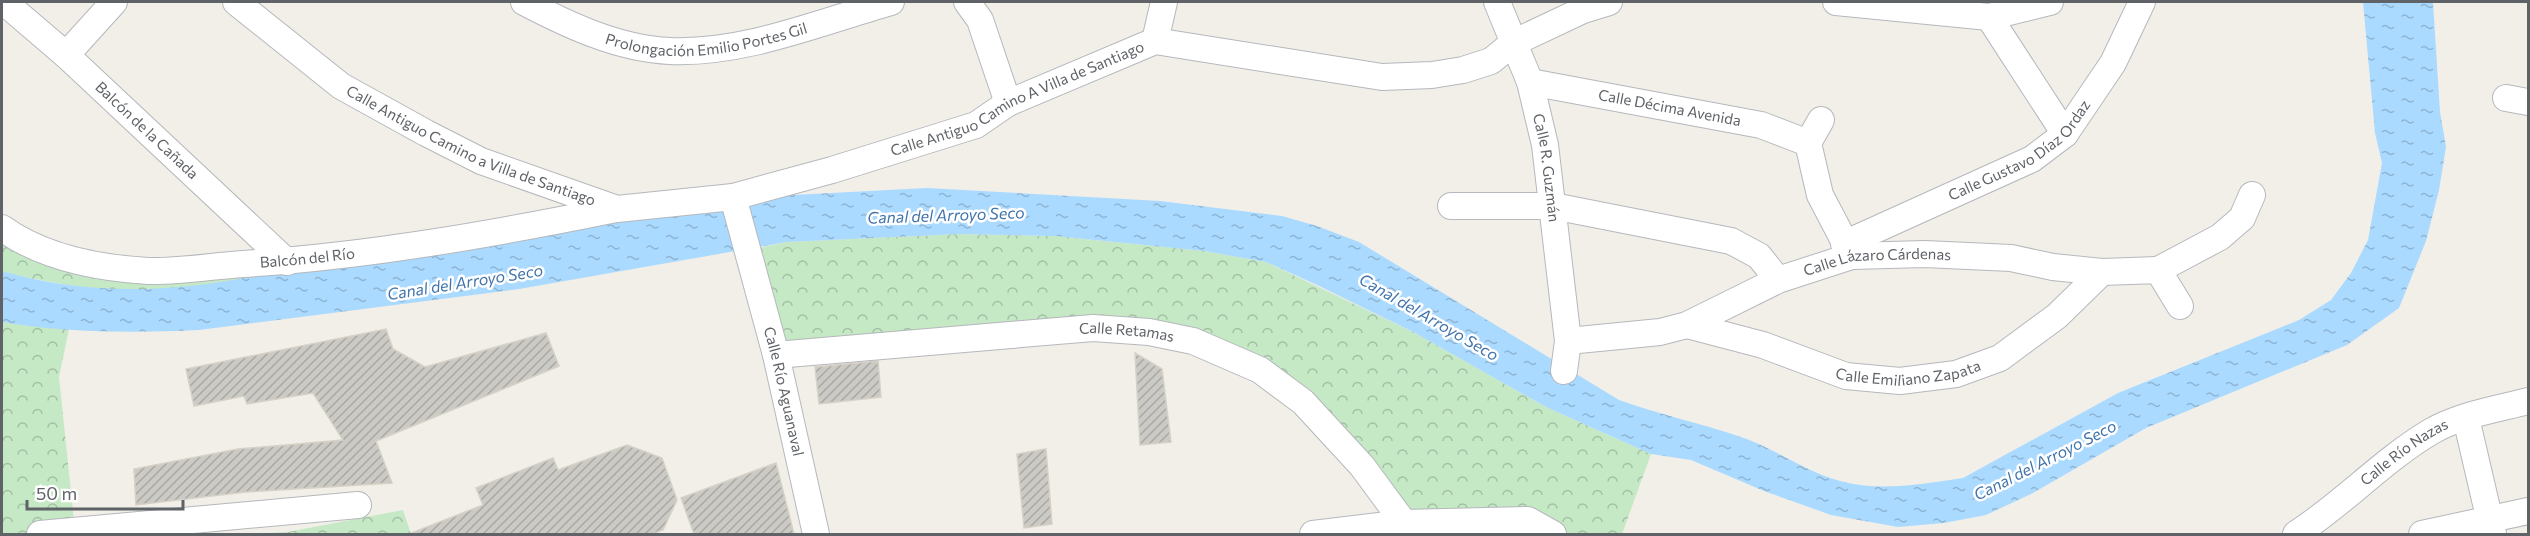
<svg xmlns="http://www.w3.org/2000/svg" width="2530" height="536" viewBox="0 0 2530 536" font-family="Commissioner,sans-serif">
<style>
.forest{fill:url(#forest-crowns)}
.water{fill:url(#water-ripples)}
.building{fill:url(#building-hatch);stroke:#d6d1c6;stroke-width:1.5}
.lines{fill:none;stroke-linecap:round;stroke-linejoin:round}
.minor-casing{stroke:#b5b8bc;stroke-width:28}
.minor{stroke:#fff;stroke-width:26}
.labels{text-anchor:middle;stroke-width:5;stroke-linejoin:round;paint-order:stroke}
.street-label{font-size:15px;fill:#5f6368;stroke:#fff}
.water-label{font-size:16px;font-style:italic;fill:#4174aa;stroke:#fff}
</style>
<defs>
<pattern id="forest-crowns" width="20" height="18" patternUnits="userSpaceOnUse" patternTransform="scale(1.5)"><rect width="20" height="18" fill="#c5e8c5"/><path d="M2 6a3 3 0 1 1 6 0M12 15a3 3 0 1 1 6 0" fill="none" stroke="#a3c0a4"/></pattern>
<pattern id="water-ripples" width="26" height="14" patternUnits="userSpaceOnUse" patternTransform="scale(1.5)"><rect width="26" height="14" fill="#aadaff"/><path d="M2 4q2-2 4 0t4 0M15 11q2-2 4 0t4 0" fill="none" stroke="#8eb4d2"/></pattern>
<pattern id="building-hatch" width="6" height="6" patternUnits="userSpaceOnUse" patternTransform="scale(1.5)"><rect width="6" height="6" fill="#cccac5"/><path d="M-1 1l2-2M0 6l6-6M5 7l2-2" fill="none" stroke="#a9a8a4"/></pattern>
</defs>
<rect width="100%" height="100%" fill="#f1efe8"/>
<path class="forest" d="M2 228 67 257 278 271C226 283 171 293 117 291 84 289 49 281 16 276L2 271Z
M960 234 1055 236 1204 251 1266 262 1415 333 1546 407 1651 454 1622 534H1553L1404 523 1303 402 1149 332 776 355 748 250 787 242Z
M2 321 22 325 69 329 59 377 75 531 47 534H2Z
M403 510 411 534H247L288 532Z"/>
<path class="water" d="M2363 2H2433L2440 112 2446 147 2439 190 2426 241 2399 308 2347 345 2146 428 2031 494 1986 515 1944 523 1898 527 1831 515 1764 491 1691 460 1651 454 1546 407 1415 333 1317 285 1266 262 1204 251 1055 236 960 234 787 242 519 289 199 330C134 333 65 333 2 322V271C95 298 185 292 278 271L793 195 927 188 1160 201 1282 216 1317 226 1359 242 1619 400C1658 414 1699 423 1738 436 1773 447 1804 471 1840 481 1880 492 1922 484 1963 478L2118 393 2299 320 2331 300 2351 273 2368 240 2382 163 2375 133Z"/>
<path class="building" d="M386 329 393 349 425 367 546 333 559 366 376 441 392 483 246 492 136 505 134 469 238 449 343 440 313 393 247 404 244 396 194 406 186 369Z
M1135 353 1162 369 1171 442 1140 445Z
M878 361 881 397 819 404 815 367Z
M627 445 662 458 677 500 663 530 652 534H409L483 505 476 488 553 458 558 470Z
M1046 449 1052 524 1024 528 1017 454Z
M776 463 794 534H694L681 498Z"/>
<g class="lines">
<g class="minor-casing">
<g id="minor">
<path id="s1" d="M4 2 66 55 287 262"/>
<path id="s2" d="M236 2 341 86 426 133 481 161 617 209 733 197 832 170 976 125 1008 103 1155 41 1382 77 1432 75 1463 70 1491 61 1513 43 1583 10 1609 2"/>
<path id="s3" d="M524 2C568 25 619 49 670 51 745 54 820 22 891 2"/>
<path d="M967 2 980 20 1008 103"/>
<path id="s4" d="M1497 2 1530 82 1545 145 1568 341 1564 371"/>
<path d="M1836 2 1989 17 2050 2"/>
<path d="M1989 17 2065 134"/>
<path d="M1155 41 1164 2"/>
<path d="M66 55 114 2"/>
<path id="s5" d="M1530 82 1761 125 1808 143"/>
<path d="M2506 98 2528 102"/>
<path d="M1821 120 1808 143 1820 195 1852 256"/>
<path id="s6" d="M733 197 776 355 816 534"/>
<path d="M1451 206H1553L1731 241 1759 256 1778 280"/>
<path id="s7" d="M2 228C42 257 98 268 148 271 179 272 212 266 243 264 368 256 493 234 616 209"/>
<path id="s8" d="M1844 244 2032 159 2065 134 2113 63 2142 2"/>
<path d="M2158 270 2220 237 2242 218 2252 195"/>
<path id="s9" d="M1687 325 1763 345 1846 376 1900 381 1956 374 2000 358 2057 316 2102 272"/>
<path id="s10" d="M1568 341 1660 332 1687 325 1778 280 1852 256 1925 254 2011 258 2053 267 2102 272 2158 270 2180 306"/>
<path id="s11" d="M776 355 1093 328 1149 332 1193 341 1260 370 1303 402 1362 466 1404 523"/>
<path d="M2466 418 2493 534"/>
<path d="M40 534 358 505"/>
<path d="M1313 534 1404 523 1528 520 1553 534"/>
<path id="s12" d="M2296 534C2344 503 2383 460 2432 431 2460 415 2497 409 2528 401"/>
<path d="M2422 534 2528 511"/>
</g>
</g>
<use href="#minor" class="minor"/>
</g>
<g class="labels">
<g class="street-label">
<text dy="5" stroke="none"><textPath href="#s3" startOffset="192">Prolongación Emilio Portes Gil</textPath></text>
<text dy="5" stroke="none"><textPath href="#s2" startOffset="856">Calle Antiguo Camino A Villa de Santiago</textPath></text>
<text dy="5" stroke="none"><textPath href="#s5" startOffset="142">Calle Décima Avenida</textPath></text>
<text dy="5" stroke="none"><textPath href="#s1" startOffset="192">Balcón de la Cañada</textPath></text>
<text dy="5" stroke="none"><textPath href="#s2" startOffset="278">Calle Antiguo Camino a Villa de Santiago</textPath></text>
<text dy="5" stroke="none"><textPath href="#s8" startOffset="201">Calle Gustavo Díaz Ordaz</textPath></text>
<text dy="5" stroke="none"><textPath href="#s4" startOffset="174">Calle R. Guzmán</textPath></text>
<text dy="5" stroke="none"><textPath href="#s7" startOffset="314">Balcón del Río</textPath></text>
<text dy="5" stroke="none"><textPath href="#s10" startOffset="324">Calle Lázaro Cárdenas</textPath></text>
<text dy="5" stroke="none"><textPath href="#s11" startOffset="352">Calle Retamas</textPath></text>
<text dy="5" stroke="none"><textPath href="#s9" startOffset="230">Calle Emiliano Zapata</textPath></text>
<text dy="5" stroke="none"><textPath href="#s6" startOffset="201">Calle Río Aguanaval</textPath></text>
<text dy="5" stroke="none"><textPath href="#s12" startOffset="136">Calle Río Nazas</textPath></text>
</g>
<g class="water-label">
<text transform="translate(946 215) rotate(-2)" y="6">Canal del Arroyo Seco</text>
<text transform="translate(465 282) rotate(-9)" y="6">Canal del Arroyo Seco</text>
<text transform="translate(1429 317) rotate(30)" y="6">Canal del Arroyo Seco</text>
<text transform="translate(2045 460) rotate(-27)" y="6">Canal del Arroyo Seco</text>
</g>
</g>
<rect width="2530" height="536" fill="none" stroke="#5f6368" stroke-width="6"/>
<path d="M27 500v9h156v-9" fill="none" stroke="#5f6368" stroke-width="3"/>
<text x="36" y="500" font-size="18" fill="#5f6368" stroke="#ffffff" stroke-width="4.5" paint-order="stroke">50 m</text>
</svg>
